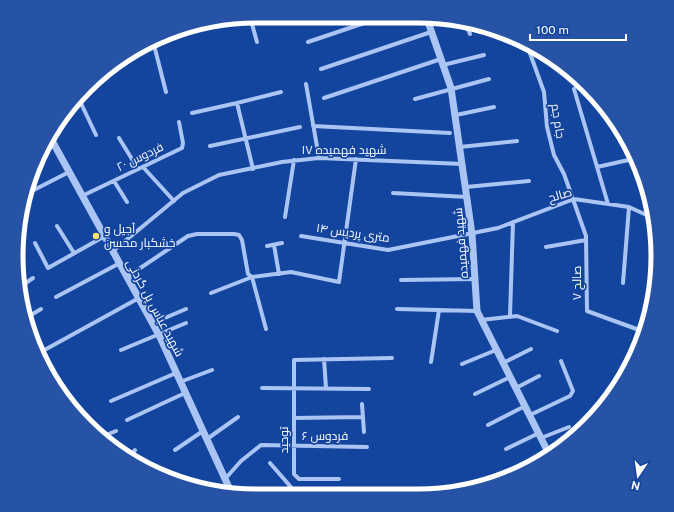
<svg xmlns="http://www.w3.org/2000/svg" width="674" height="512" viewBox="0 0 674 512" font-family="'Public Sans',Cairo,sans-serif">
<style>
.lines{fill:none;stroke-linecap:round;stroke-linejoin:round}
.minor{stroke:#aac5f4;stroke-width:4}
.tertiary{stroke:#aac5f4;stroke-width:7}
.poi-dot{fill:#ffe16d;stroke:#13449e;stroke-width:1.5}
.labels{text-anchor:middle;stroke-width:3.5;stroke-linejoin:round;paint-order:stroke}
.street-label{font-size:12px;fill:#fff;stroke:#13449e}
.poi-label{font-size:12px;fill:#fff;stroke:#13449e;text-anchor:start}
.rim{fill:none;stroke:#fff;stroke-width:5}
</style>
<rect width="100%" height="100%" fill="#13449e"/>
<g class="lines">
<path class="minor" d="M250 17 257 42
M465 22 470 34
M153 41 166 92
M308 42 385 16
M527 45 544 92 547 127 554 155 564 174 586 236 587 311 642 331
M443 65 484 55
M321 69 431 32
M306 84 319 158
M574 89 608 204
M78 97 96 135
M324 98 441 59
M415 99 489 79
M192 113 237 103
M456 115 494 107
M313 126 450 133
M119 138 138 169
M210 146 300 127
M460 147 517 141
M143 167 174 201
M597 167 633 159
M253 169 237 103 281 92
M114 181 127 202
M466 187 529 181
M393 193 467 197
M26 194 69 172
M82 196 182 148 183 143 179 122
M285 217 294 160
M57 226 74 253
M301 236 388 250 498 228 574 199 629 207 653 218
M35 243 48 268 105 236
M274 245 279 274
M267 246 282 243
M546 247 586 240
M113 251 183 193 219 175 282 162 319 158 463 164
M127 277 188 236 197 234H234L239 235 242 240 248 274 252 277
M252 277 266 329
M401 280 475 279
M623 283 629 207
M20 287 33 278
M211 293 252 277 291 272 339 282 356 159
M56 297 120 263
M397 309 477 311
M510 316 513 222
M26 318 41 309
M481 320 517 316 557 331
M153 323 186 309
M121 350 186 323
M39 353 139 298
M324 359 326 388
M431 362 439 310
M503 363 531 349
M462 364 496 350
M180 382 212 370
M262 388 369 389
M516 388 539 376
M475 394 510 377
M111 401 176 373
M362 404 364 432
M530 415 570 396 573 391 561 361
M294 418 362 417
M127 420 185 393
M88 422 94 432
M488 425 525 406
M101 437 116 431
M541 438 569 427
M207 439 238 417
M506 449 539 433
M175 450 203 431
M129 458 135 450
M270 463 297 494
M157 471 159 468
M225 479 241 461 261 445 367 447
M339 479H299L294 474V360L392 358
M451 492 452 493"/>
<path class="tertiary" d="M426 16 451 88 472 234 477 311 550 456
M50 137 159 335 232 494"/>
</g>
<circle class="poi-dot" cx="96" cy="236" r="4"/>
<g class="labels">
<g class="street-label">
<text transform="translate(558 121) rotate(81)" y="4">جام جم</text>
<text x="344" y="154">شهید فهمیده ۱۷</text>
<text transform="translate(140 157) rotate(-26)" y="4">فردوس ۲۰</text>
<text transform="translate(560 195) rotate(-16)" y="4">صالح</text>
<text transform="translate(353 233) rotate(8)" y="4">۱۴ متری پردیس</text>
<text transform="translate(461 243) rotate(-95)" y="4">شهید فهمیده</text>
<text transform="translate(577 283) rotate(-90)" y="4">صالح ۷</text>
<text transform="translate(155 308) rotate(62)" y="4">شهید عباس پل گردنی</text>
<text x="325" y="440">فردوس ۶</text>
<text transform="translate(284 440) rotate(-90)" y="4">توحید</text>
</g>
<g class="poi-label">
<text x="104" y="233">آجیل و<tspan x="104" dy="14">خشکبار محسن</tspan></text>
</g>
</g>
<path d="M0 0H674V512H0ZM256 23H418A233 233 0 0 1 651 256V256A233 233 0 0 1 418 489H256A233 233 0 0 1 23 256V256A233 233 0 0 1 256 23Z" fill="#2653a6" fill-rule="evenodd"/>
<path class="rim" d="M256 23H418A233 233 0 0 1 651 256V256A233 233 0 0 1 418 489H256A233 233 0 0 1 23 256V256A233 233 0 0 1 256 23Z"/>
<g transform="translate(638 476) rotate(193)" stroke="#13449e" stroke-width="3" paint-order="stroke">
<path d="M0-3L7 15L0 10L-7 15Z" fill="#ffffff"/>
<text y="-6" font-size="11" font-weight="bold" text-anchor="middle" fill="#ffffff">N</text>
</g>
<path d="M530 34v6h96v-6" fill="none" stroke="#ffffff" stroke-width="2"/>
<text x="536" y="34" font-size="12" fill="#ffffff" stroke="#13449e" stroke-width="3" paint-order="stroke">100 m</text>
</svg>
